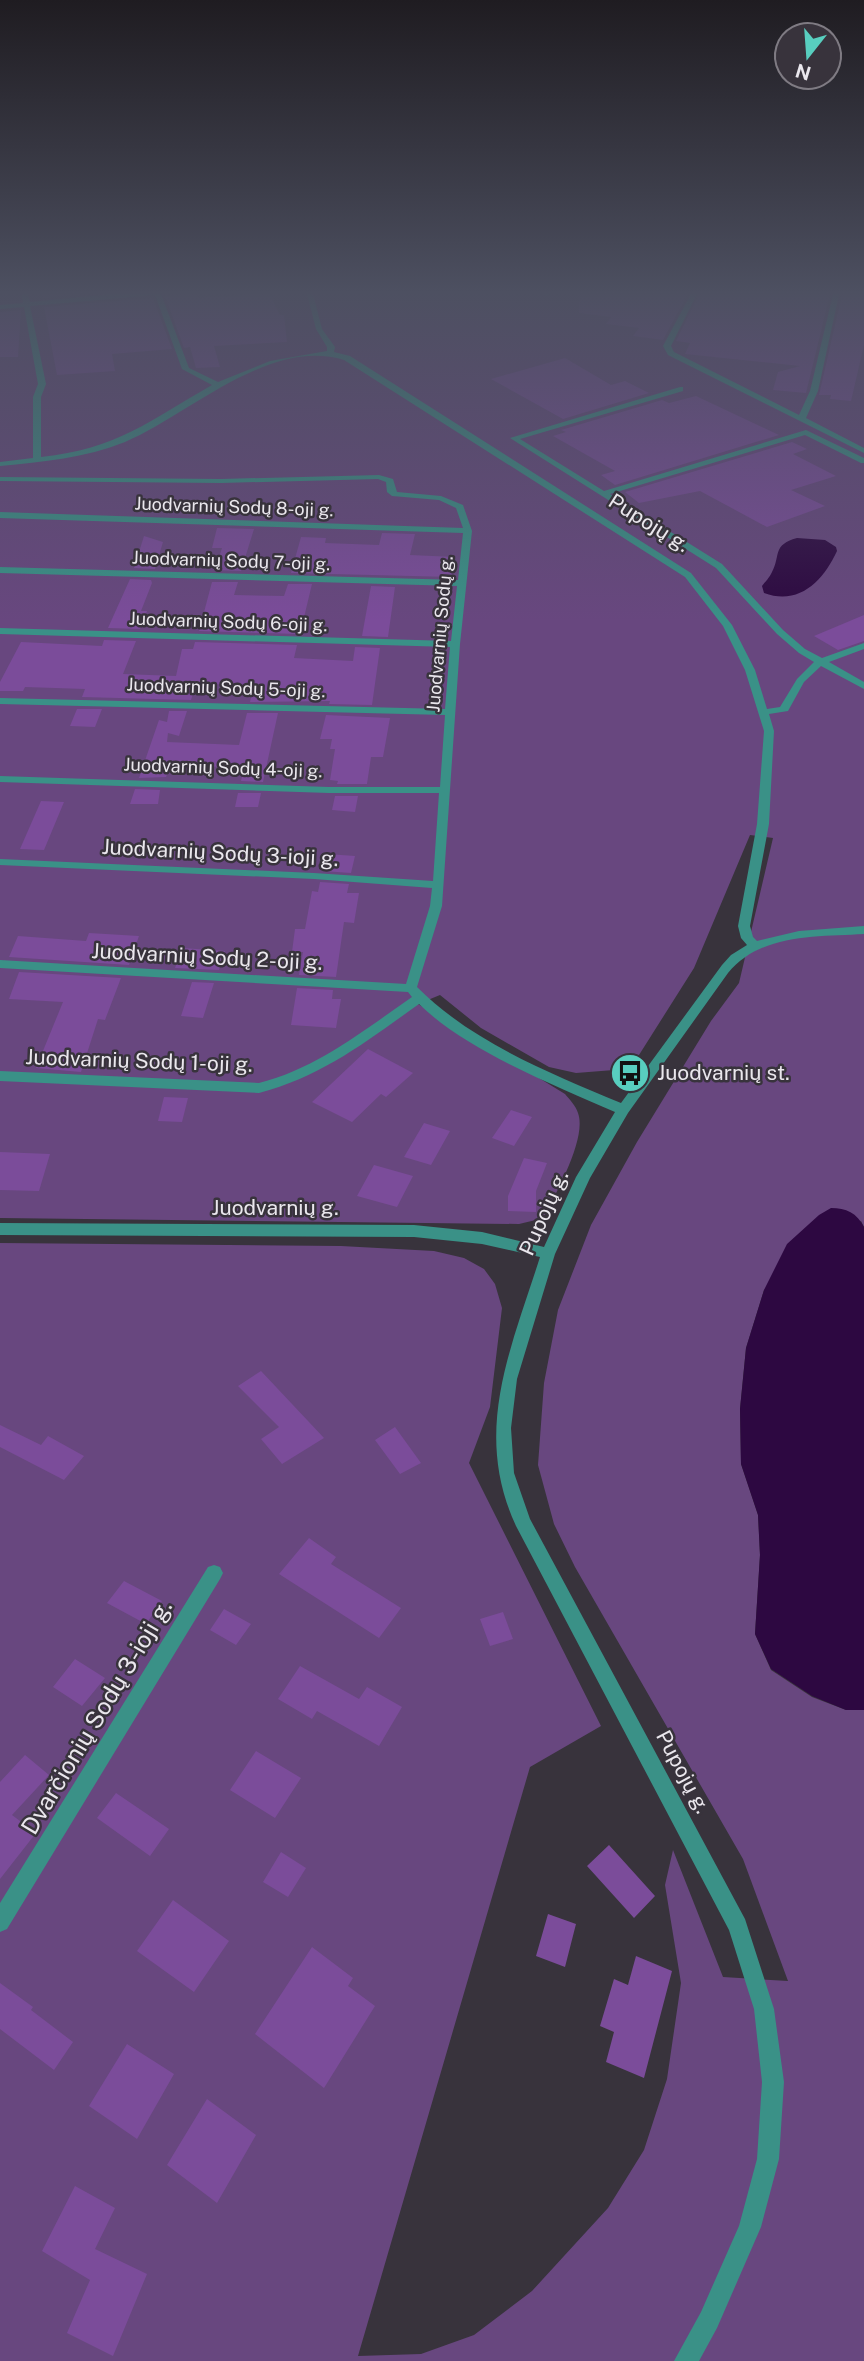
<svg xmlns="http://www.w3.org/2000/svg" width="864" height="2361" viewBox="0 0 864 2361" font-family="'Public Sans',sans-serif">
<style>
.green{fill:#68477f}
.water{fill:#2d0841}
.building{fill:#7b4c9a}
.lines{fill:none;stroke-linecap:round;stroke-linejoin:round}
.minor{fill:#3a9187;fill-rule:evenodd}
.labels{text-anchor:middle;stroke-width:5;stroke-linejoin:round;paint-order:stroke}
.far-street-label{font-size:18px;fill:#eae7ed;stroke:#38333c}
.street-label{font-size:21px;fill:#eae7ed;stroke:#38333c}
.poi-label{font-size:21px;fill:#eae7ed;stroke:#38333c;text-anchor:start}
.near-street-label{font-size:24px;fill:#eae7ed;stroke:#38333c}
</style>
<rect width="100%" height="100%" fill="#38333c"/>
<path class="green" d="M0 290H864V1227L861 1221 764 1290 746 1348 740 1409 741 1464 758 1515 760 1555 755 1634 771 1670 812 1697 846 1710H864V2361H0V1243L341 1246 434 1251 464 1258 484 1269 495 1284 502 1308 490 1407 469 1463 601 1726 530 1767 358 2356 421 2354 474 2335 532 2291 608 2208 644 2150 667 2079 681 1983 665 1885 673 1850 723 1977 788 1981 743 1859 575 1567 554 1524 538 1465 544 1383 558 1310 591 1225 637 1142 711 1021 739 983 773 838 750 835 694 968 639 1055 614 1070 576 1073 549 1067 481 1028 440 995 418 1004 565 1094C569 1099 576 1106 578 1113 587 1138 557 1190 546 1214L540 1219 519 1224 0 1218Z"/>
<path class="water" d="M797 538 825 540 836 547 837 551C823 581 799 606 764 593L762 586C765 582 770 577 772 572 781 555 772 545 797 538Z
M831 1208C846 1208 857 1213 864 1227V1710H846L812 1696 771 1669 755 1634 760 1555 758 1515 741 1464 740 1409 746 1348 764 1290 787 1244 819 1215Z"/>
<path class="building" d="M59 290H122L43 298 41 292Z
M580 290H690L663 340 633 336 639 328 606 324 611 317 579 313Z
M701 290H831L806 393 773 390 778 372 800 366 685 354 690 343 676 341Z
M843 290H864V345L851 401 830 399 831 395H819Z
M196 293 198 298 269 293 280 315H284L287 342 214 346 220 367 196 368 190 347 184 348 165 296Z
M153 298 172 349 112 354 115 371 57 375 44 307Z
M21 310 18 357H0V312Z
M565 358 611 385 625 381 649 393 563 419 491 379Z
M696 396 779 435 615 485 601 475 615 471 553 436 566 432 561 430 662 400 669 403Z
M792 442 807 449 793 454 836 476 791 490 825 506 767 527 700 491 639 503 625 492Z
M217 528 254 529 241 571 215 570 222 548H212Z
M382 533 415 534 410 555 455 557 452 577 291 573 301 537 326 538 325 543 379 545Z
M144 536 163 542 155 569 134 568Z
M130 579 151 580 152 583 141 611H147L140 629 108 628Z
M212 582H238L234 595 284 596 288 584H312L300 634 199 631Z
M371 586 395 587 388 637 362 636Z
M864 615V641L838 650 814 636Z
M104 640 136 641 123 674 176 676 182 649H193L195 642 297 645 294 658 353 661 355 647 380 648 372 705 329 704 330 701 250 702 254 685 196 684 191 700 82 697 85 689 25 687 23 691H0V682L21 642 102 646Z
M77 709H102L95 727 70 726Z
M169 711H187L179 736 168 733 167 742 239 745 247 713H278L263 782 241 781 244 768 178 765 176 771 169 770 166 777 139 778 159 720 167 722Z
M326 715 390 718 383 757H371L367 784H337L338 781 330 780 335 749H330L332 739H320Z
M135 789 160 790 158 804H130Z
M238 793H261L258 807H235Z
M335 796H358L355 812 332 810Z
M41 801 64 802 44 850 20 849Z
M327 854 355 856 351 873 323 871Z
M320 882 349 884 347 893H359L354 923 344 922 336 977 299 975 303 952H292L295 929H305L312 891 318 892Z
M89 933 139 936 129 965 9 957 18 936 86 941Z
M182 948 225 951 219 970 175 968Z
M19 972 121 978 105 1020 98 1019 81 1072 36 1068 63 1002 9 999Z
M192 982 214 983 203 1018 181 1016Z
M297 988 333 990 332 999H341L336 1028 291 1025Z
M368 1049 413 1073 386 1097 381 1094 352 1122 312 1102Z
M164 1097 188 1098 182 1122 158 1121Z
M511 1110 532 1117 514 1146 492 1138Z
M424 1123 450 1131 431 1165 404 1157Z
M0 1152 50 1154 39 1191 0 1190Z
M524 1158 547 1163 536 1191V1212L508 1211V1196Z
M374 1165 413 1176 397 1207 357 1196Z
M261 1371 324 1438 282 1464 261 1439 279 1427 238 1386Z
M0 1425 41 1445 48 1436 84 1456 64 1480 0 1447Z
M395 1427 421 1463 400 1474 375 1440Z
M309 1538 336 1557 331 1564 401 1608 379 1638 279 1574Z
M124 1581 162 1601 146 1624 107 1603Z
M224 1609 251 1624 236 1645 210 1630Z
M503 1612 513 1639 490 1646 480 1619Z
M75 1659 105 1678 82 1706 53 1687Z
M300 1666 359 1699 367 1687 402 1707 379 1746 317 1711 312 1719 278 1699Z
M256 1751 301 1778 275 1818 230 1790Z
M25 1755 49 1775 12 1815 36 1833 0 1879V1782Z
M116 1793 169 1829 150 1856 97 1818Z
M609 1845 655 1896 634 1918 587 1866Z
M281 1852 306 1868 288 1897 263 1882Z
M173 1900 229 1941 194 1992 137 1951Z
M548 1914 576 1924 565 1967 536 1956Z
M312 1947 353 1978 348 1986 375 2006 324 2088 255 2034Z
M636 1956 672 1971 644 2078 606 2062 614 2032 600 2026 614 1979 628 1985Z
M0 1983 33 2007 31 2010 73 2042 54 2070 0 2029Z
M127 2044 174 2074 137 2139 89 2106Z
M207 2099 256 2135 217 2203 167 2165Z
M75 2186 115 2208 95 2249 147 2274 113 2356 67 2333 90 2280 42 2251Z"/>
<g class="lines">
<path class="minor" d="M21 290H27L30 302 153 290H191L161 294 189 368 218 382 270 361 327 351V347L316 329 306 290H312L322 329 335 347 334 352 350 356 691 573 732 625 755 670 767 709 780 707 797 679 814 662 799 653 777 634 716 568 510 438 680 387H683V391L520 439 604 491 806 430 864 458V463H861L805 435 610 494 722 564 783 630 805 649 822 658 864 643V649L829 662 864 682V689L821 666 804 682 788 711 769 714 774 731 769 824 750 926 753 937 757 941 799 931 864 926V934C817 937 761 933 728 973L628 1113 590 1178 555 1254 517 1379 511 1428 514 1473 530 1519 745 1919 774 2009 784 2082 779 2159 761 2227 717 2328 699 2361H674L701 2312 739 2226 757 2159 762 2082 754 2009 729 1930 516 1526C472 1431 511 1349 540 1257L482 1244 414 1237 0 1235V1223L414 1225 482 1232 544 1247 576 1177 615 1112C554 1085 467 1051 419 1004 367 1041 323 1076 259 1093L0 1081V1071L259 1083C318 1068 364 1030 412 997L408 992 0 968V960L406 984 430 906 432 888 314 879 0 865V859L314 873 433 881 439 793H329L0 782V776L329 787H440L445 715 0 704V698L445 709 450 647 0 634V628L451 641 457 586 0 573V567L458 580 463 533 0 518V512L463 528 456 508 439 500 392 496 387 492 386 482 378 479 221 483 0 481V477L221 479 379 475 393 479 397 492 441 496 463 505 472 531 460 644 442 906 417 987C473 1043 550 1073 621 1103L722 965 731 955 747 945 741 938 738 926 757 824 764 731 745 670 723 626 685 577 344 360C269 337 189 415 125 442 85 458 43 462 0 466V462L33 458V397L38 384 24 307 0 309V305L23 303ZM155 295 182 369 212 385C149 421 117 449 41 457V397L46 384 30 306Z
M546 290H552L547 296 544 294Z
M693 290H699L671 346 674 352 799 415 810 391 834 290H840L818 391 806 418 864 448V453L668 355 663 346Z
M214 1565 220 1567 223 1573 220 1579 7 1929 0 1932V1903L208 1567Z"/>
</g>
<linearGradient id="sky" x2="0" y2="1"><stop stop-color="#1f1c21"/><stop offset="0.47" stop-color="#4d5061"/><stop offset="1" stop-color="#4d5061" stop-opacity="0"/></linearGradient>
<rect width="864" height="621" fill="url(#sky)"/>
<defs>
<g id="bus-disc" transform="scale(2.0125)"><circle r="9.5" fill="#58cebf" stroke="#38333c"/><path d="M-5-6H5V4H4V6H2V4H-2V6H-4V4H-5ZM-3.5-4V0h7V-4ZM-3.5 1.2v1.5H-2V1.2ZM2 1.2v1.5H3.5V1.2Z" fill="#111"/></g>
</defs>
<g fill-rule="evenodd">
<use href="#bus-disc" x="630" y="1073"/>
</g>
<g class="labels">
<g class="far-street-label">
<text transform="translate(234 507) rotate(2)" y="6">Juodvarnių Sodų 8-oji g.</text>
<text transform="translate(231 561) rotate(2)" y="6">Juodvarnių Sodų 7-oji g.</text>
<text transform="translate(228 622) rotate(2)" y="6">Juodvarnių Sodų 6-oji g.</text>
<text transform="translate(440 634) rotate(-85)" y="6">Juodvarnių Sodų g.</text>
<text transform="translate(226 688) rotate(2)" y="6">Juodvarnių Sodų 5-oji g.</text>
<text transform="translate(223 768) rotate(2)" y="6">Juodvarnių Sodų 4-oji g.</text>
</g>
<g class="street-label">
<text transform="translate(649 523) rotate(32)" y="7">Pupojų g.</text>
<text transform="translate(220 853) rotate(3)" y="7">Juodvarnių Sodų 3-ioji g.</text>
<text transform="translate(207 957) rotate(3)" y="7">Juodvarnių Sodų 2-oji g.</text>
<text transform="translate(139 1061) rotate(2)" y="7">Juodvarnių Sodų 1-oji g.</text>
<text x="275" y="1215">Juodvarnių g.</text>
<text transform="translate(544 1213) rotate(-66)" y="7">Pupojų g.</text>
<text transform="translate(683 1772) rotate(62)" y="7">Pupojų g.</text>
</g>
<g class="poi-label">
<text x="657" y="1080">Juodvarnių st.</text>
</g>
<g class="near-street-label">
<text transform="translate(97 1717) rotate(-59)" y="8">Dvarčionių Sodų 3-ioji g.</text>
</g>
</g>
<g transform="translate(808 56) rotate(197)"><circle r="33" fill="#38333c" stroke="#7f7b83" stroke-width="2"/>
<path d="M0-5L12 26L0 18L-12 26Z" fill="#58cebf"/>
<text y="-10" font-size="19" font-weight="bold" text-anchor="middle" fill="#eae7ed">N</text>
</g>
</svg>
